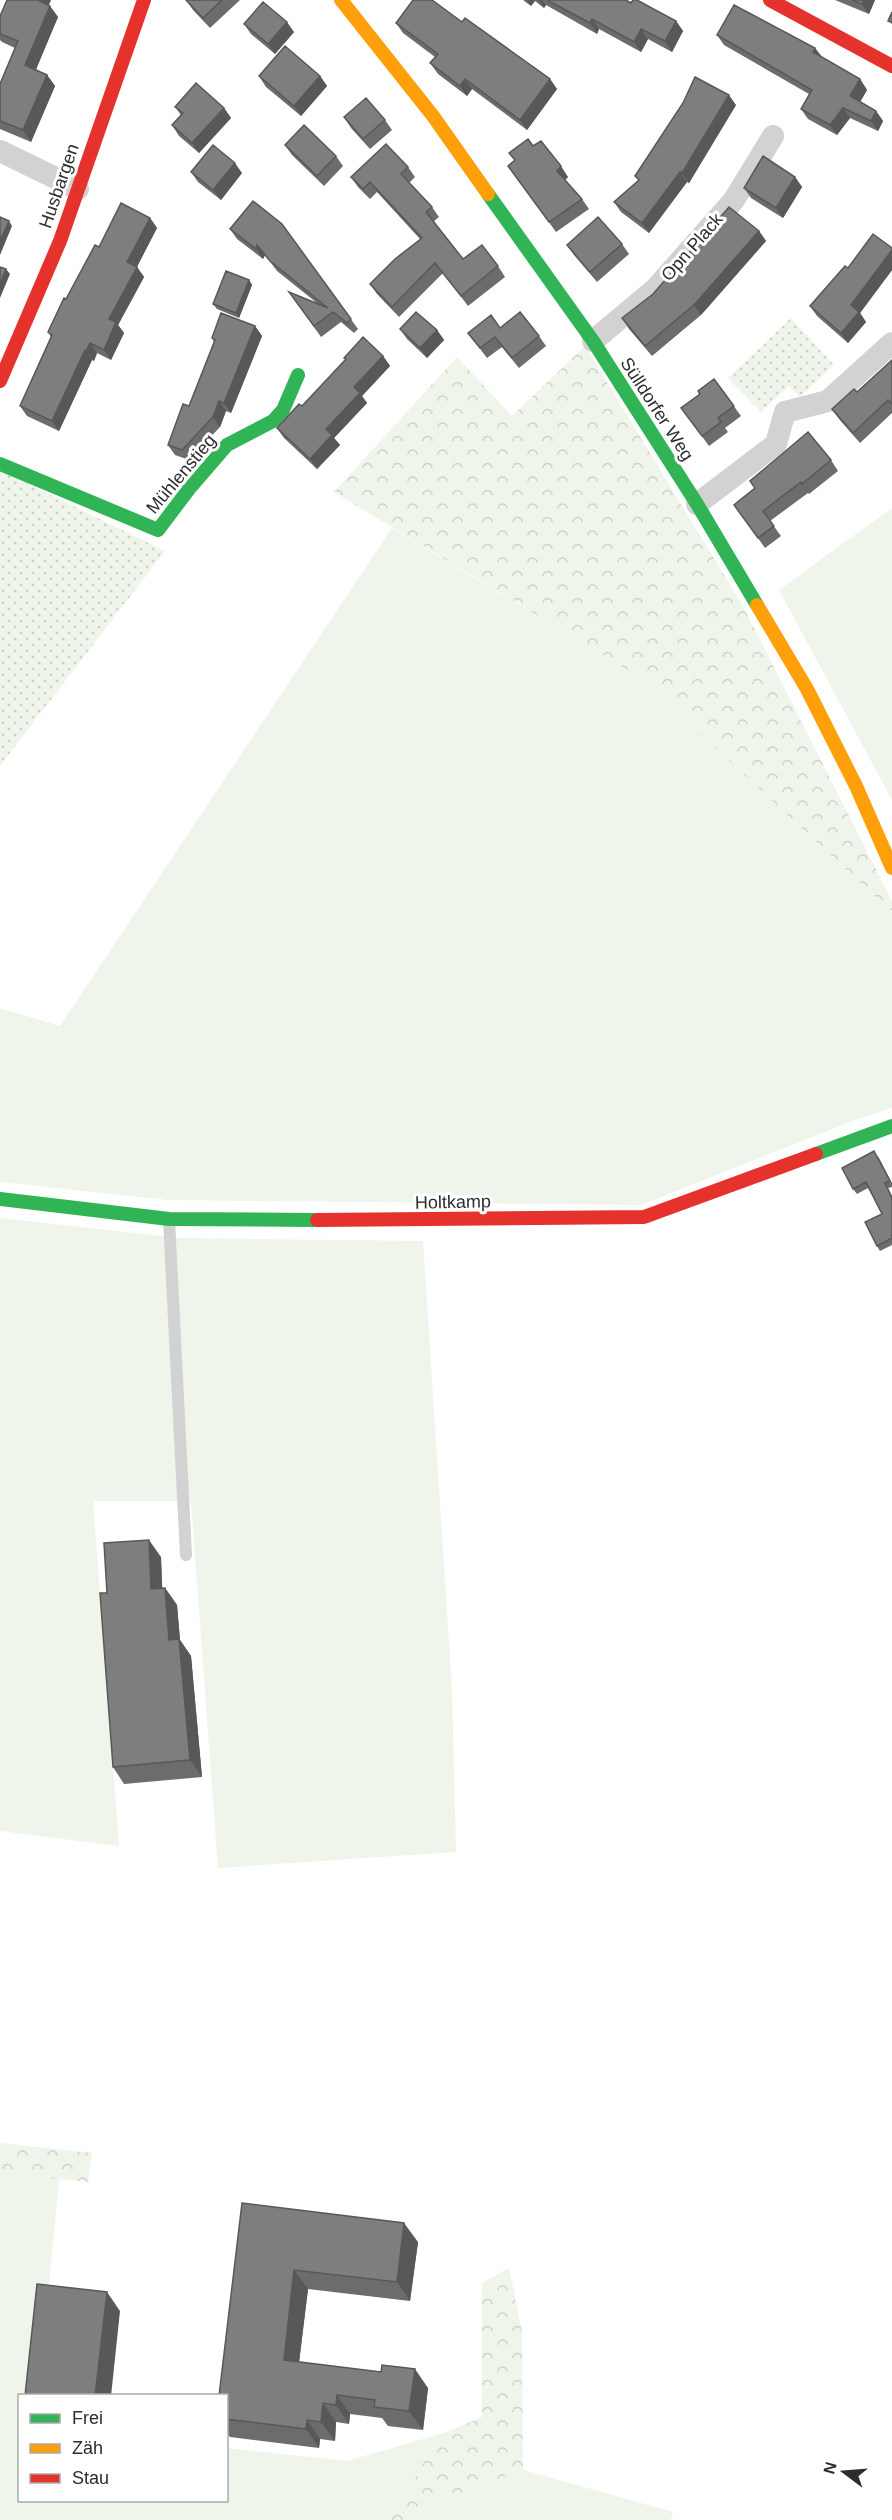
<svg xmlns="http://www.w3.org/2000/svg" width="892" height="2520" viewBox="0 0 892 2520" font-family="Helvetica,sans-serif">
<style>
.grass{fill:#eff5ea}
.forest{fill:url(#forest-crowns)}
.park{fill:url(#park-dots)}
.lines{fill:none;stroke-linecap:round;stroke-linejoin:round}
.lane{stroke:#d2d2d2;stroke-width:12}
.street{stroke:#d2d2d2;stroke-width:22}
.fast{stroke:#30b455;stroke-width:14}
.slow{stroke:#ff9f0a;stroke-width:14}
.jam{stroke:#e5322d;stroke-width:14}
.wall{fill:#6c6c6c}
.shaded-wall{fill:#585858}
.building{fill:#7e7e7e;stroke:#585858;stroke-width:1.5}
.labels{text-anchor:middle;stroke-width:6;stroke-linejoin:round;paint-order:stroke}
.street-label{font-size:18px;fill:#2d2d2d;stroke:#fff}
</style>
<defs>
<pattern id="forest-crowns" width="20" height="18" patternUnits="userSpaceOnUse" patternTransform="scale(1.5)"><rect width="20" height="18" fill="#eff5ea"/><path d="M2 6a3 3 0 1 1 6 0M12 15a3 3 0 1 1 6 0" fill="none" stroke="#cdd2c9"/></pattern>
<pattern id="park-dots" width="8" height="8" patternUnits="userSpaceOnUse" patternTransform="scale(1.5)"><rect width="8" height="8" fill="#eff5ea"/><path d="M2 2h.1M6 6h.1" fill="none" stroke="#cdd2c9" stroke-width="1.8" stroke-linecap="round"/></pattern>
</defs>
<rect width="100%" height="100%" fill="#fff"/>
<path class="grass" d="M892 508V800L779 590Z
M392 528 639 677 892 912V1108L855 1120 641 1205 168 1200 0 1182V1008L60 1026Z
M0 1218 180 1238 423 1241 452 1689 456 1852 218 1868 191 1501H93L119 1846 0 1831Z
M0 2155 61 2161 38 2395 20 2396V2500H226L227 2448 347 2461 482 2422 520 2469 673 2512 671 2520H0Z"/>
<path class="forest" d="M585 346 743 606 892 901V912L639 677 334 492 457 357 512 416Z
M0 2143 92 2153 88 2182 0 2173Z
M509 2268 522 2331 523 2469 419 2509 416 2520H390L440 2435 482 2417V2283Z"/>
<path class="park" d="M791 318 834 365 800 397 789 386 761 412 728 378Z
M0 470 165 551 0 766Z"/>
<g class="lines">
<path class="lane" d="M169 1220 186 1555"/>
<path class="street" d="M0 151 78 189
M593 341 655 289 734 200 773 136
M697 504 776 444 785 412 828 401 892 343"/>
<path class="fast" d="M488 194 593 341 697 504 757 605
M0 464 158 530 189 489 227 445 273 421 283 410 298 375
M816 1154 892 1126
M0 1199 169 1219 317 1220"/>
<path class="slow" d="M341 0 433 116 488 194
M757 605 807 689 856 786 892 868"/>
<path class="jam" d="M770 0 892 66
M0 381 60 241 144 0
M317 1220 644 1217 816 1154"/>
</g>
<path class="wall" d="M186 0H240L210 28 193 10Z
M523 0H626L676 21 683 31 672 52 648 39 641 52 599 29 597 34 546 5 544 8 535 1 531 6Z
M835 0H875L869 14Z
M49 5 58 17 35 70 47 75 55 86 31 142 0 129V84L15 48 2 42 0 40V16Z
M462 22 550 79 557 89 527 130 472 89 467 96 438 74 430 63 435 57 403 33 396 23Z
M244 24 294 32 275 54 251 34Z
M717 35 815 48 822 58 860 79 867 90 860 101 876 111 883 121 878 131 850 118 837 135 808 119 801 109 809 94 724 45Z
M259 76H320L327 86 301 116 266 87Z
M736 105 689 183 687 182 649 233 621 212 614 202Z
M175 107 224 108 231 118 199 153 179 136 172 125 181 115Z
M344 117 385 120 392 130 370 149 351 128Z
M285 145 336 156 343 166 324 186 292 155Z
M533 146 568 177 565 180 582 199 589 209 556 232 508 166Z
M408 167 415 177 409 183 432 207 439 217 433 222 463 259 498 266 505 277 468 306 443 273 399 317 377 294 370 284 420 239 377 192 370 199 358 187 351 177Z
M191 172 242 173 221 200 198 182Z
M795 177 802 187 783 218 751 198 744 188Z
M150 218 157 228 137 267 144 277 118 325 124 333 111 360 97 353 94 361 92 360 59 431 27 416 20 406 51 337 48 332 66 299 99 247Z
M282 224 358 329 354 333 341 322 321 337 289 292 317 303 277 271 265 255 263 259 237 239 230 229Z
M759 231 766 241 701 315 652 356 629 329 622 318Z
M622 244 629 254 597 282 574 255 567 245Z
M892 248V270L860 313 866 322 848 343 817 316 810 306 848 268Z
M249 280 252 285 239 318 217 309 213 304Z
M255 326 262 336 231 413 226 411 220 427 189 460 175 455 168 445 189 406 214 342 212 338Z
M400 329 437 330 444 340 427 358 407 339Z
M468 333 539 336 546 346 519 368 502 347 487 358Z
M383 356 390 366 362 396 367 403 334 438 340 445 317 469 284 438 277 428 302 406 345 360 344 358Z
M892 360V413L860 443 839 419 832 409 857 392Z
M714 379 741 416 725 428 728 432 709 446 681 408 700 394Z
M831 460 838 471 809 494 808 493 770 521 781 536 765 548 734 505Z
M878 1156 892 1183V1187L888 1188 892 1196V1245L880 1251 877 1246 882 1214 868 1188 857 1194 853 1189Z
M161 1557 162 1588H165L177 1605 180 1640 191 1656 202 1777 124 1784 113 1767 107 1593Z
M242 2203 418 2242 410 2301 308 2289 299 2362 428 2388 423 2430 388 2426 382 2418 350 2414 349 2424 336 2422 335 2441 320 2439 319 2448 230 2437 226 2433V2396Z"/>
<path class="shaded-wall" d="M38 0H51L46 12Z
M526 0H534L535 1 531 6Z
M538 0H542L546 5 544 8Z
M864 0H875L869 14 862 4Z
M50 6 58 17 33 77 25 65Z
M592 19 599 29 597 34 590 23Z
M676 21 683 31 672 52 665 41Z
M287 22 294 32 275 54 268 44Z
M641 29 648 39 641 52 634 42Z
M815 48 823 58 813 52Z
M47 75 55 86 31 142 23 130Z
M320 76 327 86 301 116 294 106Z
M465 79 472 89 467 96 460 86Z
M550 79 557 89 527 130 520 120Z
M860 79 867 90 858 106 850 96Z
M729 95 736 105 689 183 682 173Z
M224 108 231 118 199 153 192 143Z
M843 108 850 118 837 135 830 125Z
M876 111 883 121 878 131 871 121Z
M235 163 242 173 221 200 213 190Z
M561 166 568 177 564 181 557 171Z
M680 172 687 182 649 233 642 223Z
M795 177 802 187 783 218 776 208Z
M150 218 157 228 134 272 127 262Z
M9 221 12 226 0 255V241Z
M759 231 766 241 701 315 694 305Z
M257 245 265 255 263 259 256 249Z
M892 250V270L860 313 866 322 848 343 841 333 851 305Z
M137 267 144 277 118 325 124 333 111 360 104 350 109 319Z
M6 269 10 274 0 298V284Z
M249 280 252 285 239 318 236 313Z
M255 326 262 336 231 413 224 403Z
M437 330 444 340 427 358 420 348Z
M90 343 97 353 94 361 86 351Z
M85 350 92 360 59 431 52 421Z
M383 356 390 366 362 396 367 403 334 438 340 445 317 469 310 459 326 429 354 387Z
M219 401 226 411 220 427 213 417Z
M149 1540 161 1557 163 1606 151 1589Z
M165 1588 177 1605 180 1640 191 1656 202 1777 190 1760 169 1640Z
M404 2223 418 2242 410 2301 397 2282Z
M294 2270 308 2289 297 2379 284 2360Z
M107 2292 120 2311 111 2396H95Z
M415 2369 428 2388 423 2430 409 2411Z
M337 2395 350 2414 349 2424 336 2405Z
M323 2403 336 2422 335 2441 321 2422Z
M307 2420 320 2439 319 2448 306 2429Z"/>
<path class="building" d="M7 0H38L50 6 25 65 47 75 23 130 0 121V84L18 41 0 34V16Z
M186 0H222L203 18Z
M413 0H432L462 22 465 18 550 79 520 120 465 79 460 86 430 63 438 54 396 23Z
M547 0H626L631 3 633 0H637L676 21 665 41 641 29 634 42 592 19 590 23Z
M852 0H864L862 4Z
M263 2 287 22 268 44 244 24Z
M734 5 815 48 813 52 860 79 850 96 876 111 871 121 843 108 830 125 801 109 812 90 717 35Z
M892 12V23L888 21Z
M285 46 320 76 294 106 259 76Z
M695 77 729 95 682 173 680 172 642 223 614 202 639 180 635 176 683 103Z
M196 83 224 108 192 143 172 125 183 113 175 107Z
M366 98 385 120 363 139 344 117Z
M304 125 336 156 317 176 285 145Z
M528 139 533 146 541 141 561 166 557 171 582 199 549 222 508 166 515 160 509 153Z
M386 144 408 167 401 174 432 207 426 212 463 259 482 245 498 266 461 296 435 263 392 307 370 284 395 259 422 238 370 182 363 189 351 177Z
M213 145 235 163 213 190 191 172Z
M763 156 795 177 776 208 744 188Z
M253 201 282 224 351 319 347 323 333 312 314 326 289 292 328 308 270 261 257 245 256 249 230 229Z
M121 203 150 218 127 262 137 267 109 319 116 322 104 350 90 343 86 351 85 350 52 421 20 406 52 335 48 332 64 298 66 299 95 245 99 247Z
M729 207 759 231 694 305 645 346 622 318 653 294Z
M0 217 9 221 0 241Z
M598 217 622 244 590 272 567 245Z
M873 234 892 248V250L851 305 859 312 841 333 810 306 845 266 848 268Z
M0 267 6 269 0 284Z
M226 271 249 280 236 313 213 304Z
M416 312 437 330 420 348 400 329Z
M520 312 539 336 512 358 495 337 480 348 468 333 491 315 500 328Z
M221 313 255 326 224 403 219 401 213 417 182 450 168 445 183 404 189 406 215 340 212 338Z
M363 337 383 356 354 387 360 393 326 429 332 435 310 459 277 428 299 404 302 406 346 359 344 358Z
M892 360V404L888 400 853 433 832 409 854 389 857 392Z
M714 379 734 406 718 418 721 422 702 436 681 408 700 394 698 391Z
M808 432 831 460 802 484 801 482 763 511 774 526 758 538 734 505 755 488 750 481Z
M874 1151 890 1181 885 1183 892 1198V1238L877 1246 865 1222 882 1214 866 1182 853 1189 842 1168Z
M149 1540 151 1589 165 1588 169 1640 179 1639 190 1760 113 1767 100 1593H107L104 1543Z
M242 2203 404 2223 397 2282 294 2270 284 2360 381 2372 382 2365 415 2369 409 2411 374 2407 375 2400 337 2395 336 2405 323 2403 321 2422 307 2420 306 2429 226 2419V2396H219Z
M37 2284 107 2292 95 2396H25Z"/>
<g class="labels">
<g class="street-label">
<text transform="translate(59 186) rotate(-71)" y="6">Husbargen</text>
<text transform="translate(692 247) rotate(-49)" y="6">Opn Plack</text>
<text transform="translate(657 409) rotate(57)" y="6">Sülldorfer Weg</text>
<text transform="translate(181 474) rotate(-50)" y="6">Mühlenstieg</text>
<text transform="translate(453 1202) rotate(-1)" y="6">Holtkamp</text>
</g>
</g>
<rect x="18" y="2394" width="210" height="108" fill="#ffffff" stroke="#ababab" stroke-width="1.5"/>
<rect x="30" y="2414" width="30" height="9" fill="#30b455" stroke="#ababab" stroke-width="1.5"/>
<text x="72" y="2424" font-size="18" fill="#2d2d2d">Frei</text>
<rect x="30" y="2444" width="30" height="9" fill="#ff9f0a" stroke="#ababab" stroke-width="1.5"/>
<text x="72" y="2454" font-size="18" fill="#2d2d2d">Zäh</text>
<rect x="30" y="2474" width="30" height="9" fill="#e5322d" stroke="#ababab" stroke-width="1.5"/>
<text x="72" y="2484" font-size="18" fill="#2d2d2d">Stau</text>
<g transform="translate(844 2472) rotate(286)" stroke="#ffffff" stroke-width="4.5" paint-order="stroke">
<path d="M0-4.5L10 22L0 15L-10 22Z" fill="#2d2d2d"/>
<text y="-9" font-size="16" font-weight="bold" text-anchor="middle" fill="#2d2d2d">N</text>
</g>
</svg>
